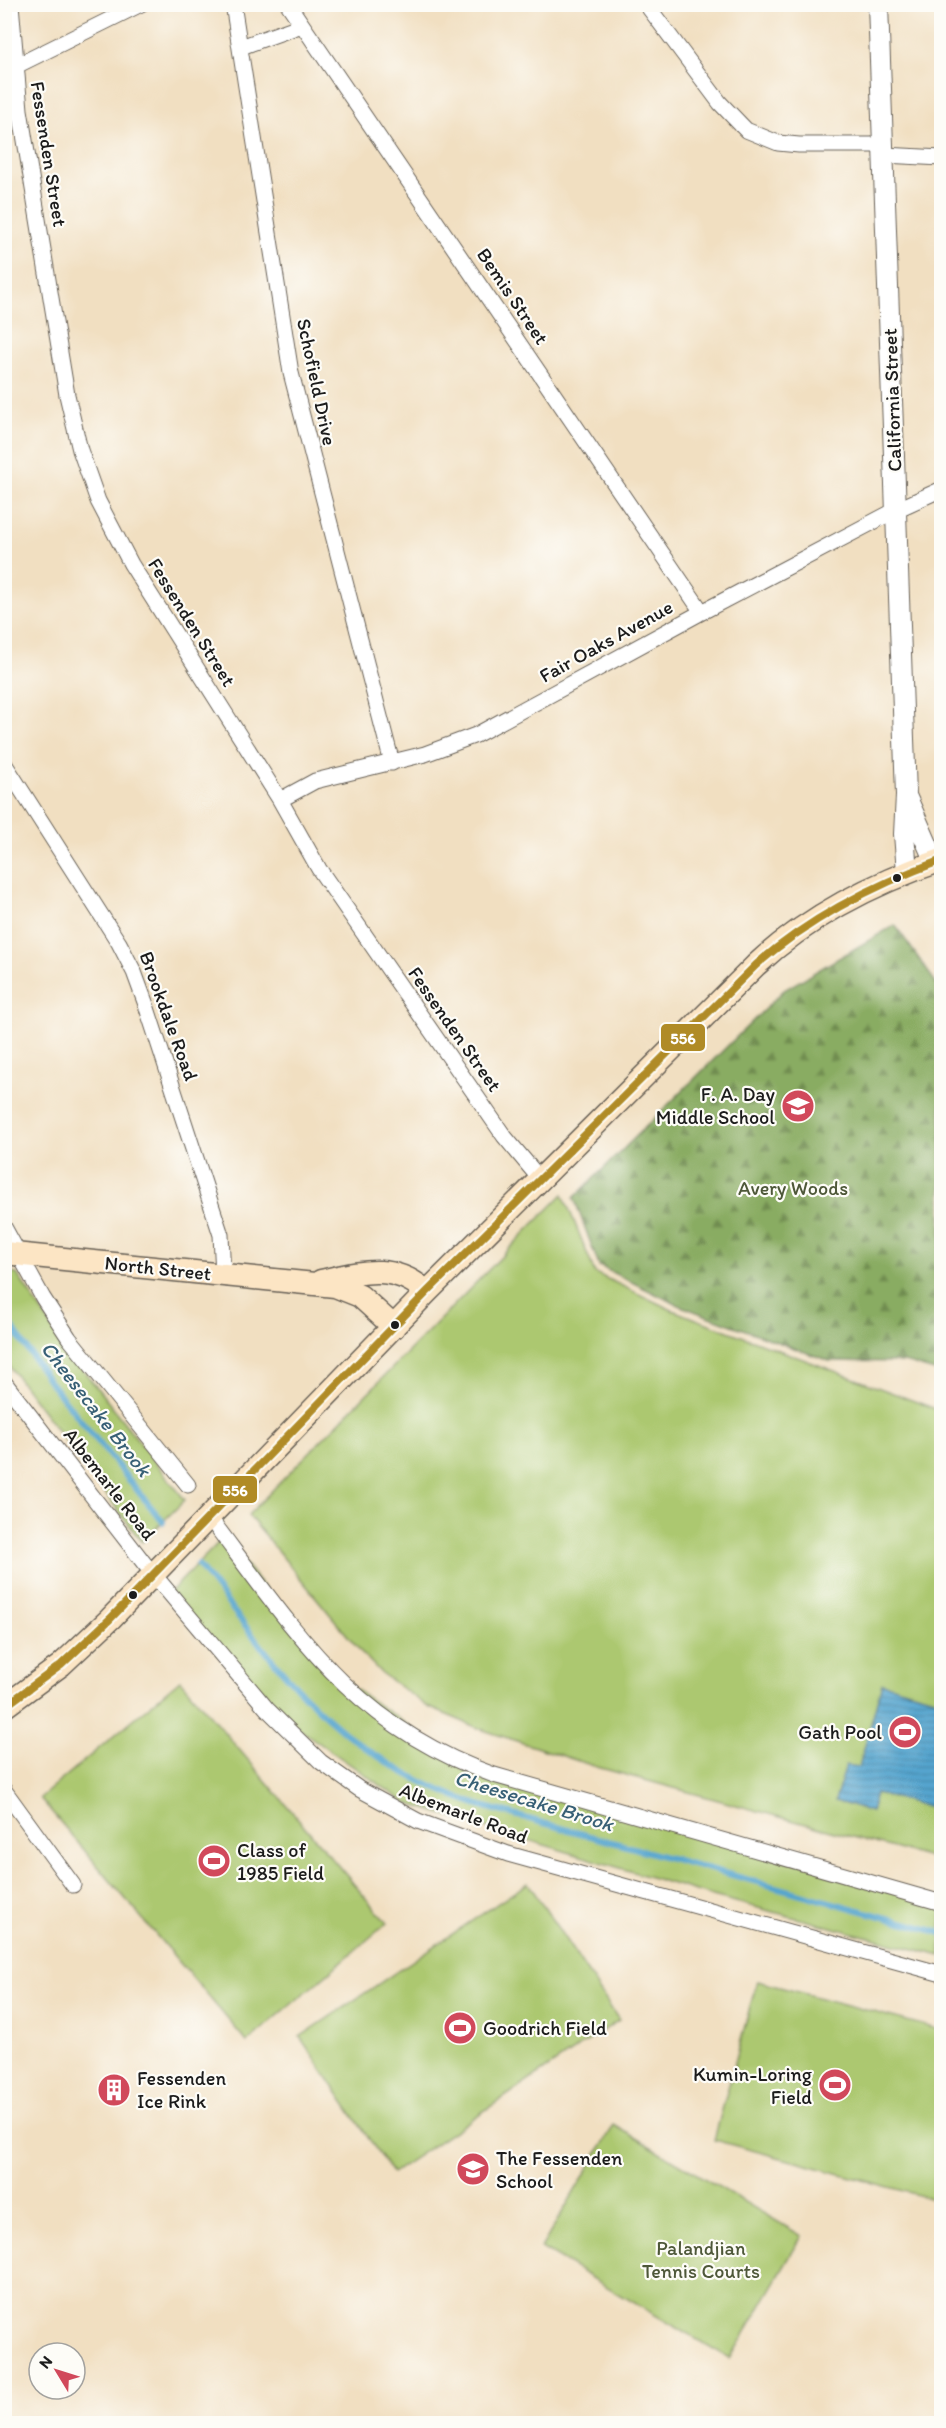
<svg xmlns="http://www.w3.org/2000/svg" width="946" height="2428" viewBox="0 0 946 2428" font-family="Itim,sans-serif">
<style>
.forest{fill:url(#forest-firs);stroke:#52643f;stroke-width:1.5}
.green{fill:#acc86f;stroke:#647246;stroke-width:1.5}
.water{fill:url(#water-rules);stroke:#386076;stroke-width:1.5}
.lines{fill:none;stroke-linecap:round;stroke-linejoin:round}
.stream{stroke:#55a5cf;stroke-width:6}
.minor-casing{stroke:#676056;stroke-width:17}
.tertiary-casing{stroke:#676056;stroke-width:22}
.secondary-casing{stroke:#676056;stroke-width:25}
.minor{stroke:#fff;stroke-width:15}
.tertiary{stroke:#fff;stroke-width:20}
.secondary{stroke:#fce5c4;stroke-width:22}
.bus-1-casing{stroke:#fdfcf7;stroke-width:12}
.bus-1{stroke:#b08b26;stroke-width:8}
.bus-dot{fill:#1c1c1c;stroke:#fdfcf7;stroke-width:2}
.labels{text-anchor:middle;stroke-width:4.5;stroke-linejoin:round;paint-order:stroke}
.street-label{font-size:20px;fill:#1c1c1c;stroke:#fdfcf7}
.poi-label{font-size:20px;fill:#1c1c1c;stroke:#fdfcf7;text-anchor:start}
.park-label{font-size:20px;fill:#4e5839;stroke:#fdfcf7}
.water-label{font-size:21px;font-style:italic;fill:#386076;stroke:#fdfcf7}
.line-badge{stroke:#fdfcf7;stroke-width:2}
.badge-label{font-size:16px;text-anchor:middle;font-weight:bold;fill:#fff}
</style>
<defs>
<pattern id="forest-firs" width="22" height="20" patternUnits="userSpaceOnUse" patternTransform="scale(1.5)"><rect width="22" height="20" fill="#89ac62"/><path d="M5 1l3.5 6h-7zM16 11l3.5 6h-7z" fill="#6f8b50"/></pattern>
<pattern id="water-rules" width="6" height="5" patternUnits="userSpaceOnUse" patternTransform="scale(1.5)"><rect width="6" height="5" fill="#55a5cf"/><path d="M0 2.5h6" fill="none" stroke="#4686a7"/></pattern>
</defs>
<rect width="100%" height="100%" fill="#fdfcf7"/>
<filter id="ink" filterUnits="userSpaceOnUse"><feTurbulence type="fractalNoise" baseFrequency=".0167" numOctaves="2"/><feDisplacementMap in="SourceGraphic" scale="12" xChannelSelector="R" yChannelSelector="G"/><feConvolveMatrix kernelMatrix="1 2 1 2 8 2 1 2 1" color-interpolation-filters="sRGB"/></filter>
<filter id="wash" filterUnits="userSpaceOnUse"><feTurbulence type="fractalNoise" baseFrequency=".008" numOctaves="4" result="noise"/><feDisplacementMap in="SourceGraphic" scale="24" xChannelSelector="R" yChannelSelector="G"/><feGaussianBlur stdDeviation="1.35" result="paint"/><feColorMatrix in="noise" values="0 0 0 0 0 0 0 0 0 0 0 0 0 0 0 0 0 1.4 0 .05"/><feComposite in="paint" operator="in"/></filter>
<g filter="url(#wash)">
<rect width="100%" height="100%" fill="#f1dfc1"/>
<path class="forest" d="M895 925 941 990V1373L904 1362 829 1361 678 1305 599 1266 574 1198 784 990Z"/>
<path class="green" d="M563 1194 595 1273 672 1310 941 1411V1861L597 1767 483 1730 428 1707 381 1673 361 1652 248 1515Z
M5 1272 17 1274 65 1347 185 1500 142 1542 5 1361Z
M224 1537 331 1673 467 1765 941 1903V1956L709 1895 406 1803 299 1729 169 1593Z
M180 1680 387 1923 247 2042 40 1798Z
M528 1883 619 2020 392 2173 300 2037Z
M757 1981 941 2030V2201L714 2140Z
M614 2125 802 2236 730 2359 541 2248Z"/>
<path class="water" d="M882 1683 941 1700V1810L876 1793 871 1812 835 1801 846 1765 859 1767Z"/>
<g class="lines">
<path class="stream" d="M4 1315 49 1381 163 1522
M198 1565C233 1609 267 1657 306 1697 356 1749 420 1788 489 1808L942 1933"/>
</g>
</g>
<g filter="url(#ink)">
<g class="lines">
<g class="minor-casing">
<path id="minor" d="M11 4 20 110 67 395 80 450 98 501 131 564 280 800 319 869 504 1136 540 1179
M233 4 291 373 392 763
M288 4 702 612
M646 4 720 103 746 130 778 143 799 145H883
M241 47 302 25
M4 72 141 4
M884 155 942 158
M4 763 119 943 134 972 145 1002 221 1235 223 1274
M280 800 315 781 425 754 476 735 702 612 896 510 942 489
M4 1227 43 1298 69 1338 188 1485
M4 1382 144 1563 267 1709 321 1762 359 1789 418 1821 508 1854 942 1974
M209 1517C295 1631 353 1726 494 1775L942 1903
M4 1790 73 1885"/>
</g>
<g class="tertiary-casing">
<path id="tertiary" d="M878 4 906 795 904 834 907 872
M907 798 935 862"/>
</g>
<g class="secondary-casing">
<path id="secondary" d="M4 1253 335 1286 360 1296 394 1327
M321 1281C362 1272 393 1262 427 1292
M4 1707 61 1665 110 1619 427 1292 756 965C809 916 873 883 942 860"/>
</g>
<use href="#minor" class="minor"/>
<use href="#tertiary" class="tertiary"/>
<use href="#secondary" class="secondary"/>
<g class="bus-1-casing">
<path id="bus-1" d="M4 1707 61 1665 110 1619 427 1292 756 965C811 917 873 885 942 860"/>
</g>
<use href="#bus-1" class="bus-1"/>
</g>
</g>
<defs>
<g id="school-disc" transform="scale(1.725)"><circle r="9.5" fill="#d1495b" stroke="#fdfcf7"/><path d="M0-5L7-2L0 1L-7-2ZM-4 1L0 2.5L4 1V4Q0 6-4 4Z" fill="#fff"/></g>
<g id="stadium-disc" transform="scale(1.725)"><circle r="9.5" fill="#d1495b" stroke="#fdfcf7"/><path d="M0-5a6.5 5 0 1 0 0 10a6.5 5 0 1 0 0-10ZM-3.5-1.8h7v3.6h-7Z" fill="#fff"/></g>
<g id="building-disc" transform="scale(1.725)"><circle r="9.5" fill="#d1495b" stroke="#fdfcf7"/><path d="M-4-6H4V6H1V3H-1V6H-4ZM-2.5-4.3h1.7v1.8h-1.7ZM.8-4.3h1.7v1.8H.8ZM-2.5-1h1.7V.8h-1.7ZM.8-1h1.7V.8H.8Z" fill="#fff"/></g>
</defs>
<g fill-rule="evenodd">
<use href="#school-disc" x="798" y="1106"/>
<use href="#stadium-disc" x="905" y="1732"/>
<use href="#stadium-disc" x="214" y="1861"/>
<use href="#stadium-disc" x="460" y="2028"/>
<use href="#stadium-disc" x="835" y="2085"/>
<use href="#building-disc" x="114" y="2090"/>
<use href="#school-disc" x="473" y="2169"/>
</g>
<g class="bus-dot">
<circle cx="897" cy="878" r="5"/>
<circle cx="395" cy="1325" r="5"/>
<circle cx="133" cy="1595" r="5"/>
</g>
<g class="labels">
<g class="street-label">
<text transform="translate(49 154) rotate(81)" y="7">Fessenden Street</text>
<text transform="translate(513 296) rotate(56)" y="7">Bemis Street</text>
<text transform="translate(317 382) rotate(78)" y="7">Schofield Drive</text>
<text transform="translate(892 400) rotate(-92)" y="7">California Street</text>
<text transform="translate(192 622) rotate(58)" y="7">Fessenden Street</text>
<text transform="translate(606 641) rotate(-29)" y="7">Fair Oaks Avenue</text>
<text transform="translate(169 1016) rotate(70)" y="7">Brookdale Road</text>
<text transform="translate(455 1029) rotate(55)" y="7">Fessenden Street</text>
<text transform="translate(158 1268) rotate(6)" y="7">North Street</text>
<text transform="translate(110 1484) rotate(52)" y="7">Albemarle Road</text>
<text transform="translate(464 1813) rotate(21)" y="7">Albemarle Road</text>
</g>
<g class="poi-label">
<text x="775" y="1101" text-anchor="end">F. A. Day<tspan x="775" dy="23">Middle School</tspan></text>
<text x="882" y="1739" text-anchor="end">Gath Pool</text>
<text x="237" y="1857">Class of<tspan x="237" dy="23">1985 Field</tspan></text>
<text x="483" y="2035">Goodrich Field</text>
<text x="812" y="2081" text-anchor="end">Kumin-Loring<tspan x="812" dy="23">Field</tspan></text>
<text x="137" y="2085">Fessenden<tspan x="137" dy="23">Ice Rink</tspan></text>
<text x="496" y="2165">The Fessenden<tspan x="496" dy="23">School</tspan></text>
</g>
<g class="park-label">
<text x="793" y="1195">Avery Woods</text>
<text x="701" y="2255">Palandjian<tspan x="701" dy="23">Tennis Courts</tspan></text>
</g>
<g class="water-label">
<text transform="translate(96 1409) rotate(52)" y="7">Cheesecake Brook</text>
<text transform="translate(534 1801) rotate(17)" y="7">Cheesecake Brook</text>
</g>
</g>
<g class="line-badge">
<rect x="660" y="1023" width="46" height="29" rx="6" fill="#b08b26"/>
<rect x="212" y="1475" width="46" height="29" rx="6" fill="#b08b26"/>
</g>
<g class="badge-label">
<text x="683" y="1044">556</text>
<text x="235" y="1496">556</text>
</g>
<rect width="946" height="2428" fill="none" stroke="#fdfcf7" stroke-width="24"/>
<g transform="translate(57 2371) rotate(308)"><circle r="28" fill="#fdfcf7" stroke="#a3a29f" stroke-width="1.5"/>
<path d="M0-4.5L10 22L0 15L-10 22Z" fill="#d1495b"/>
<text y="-9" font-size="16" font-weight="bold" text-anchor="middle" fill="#1c1c1c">N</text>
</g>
</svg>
